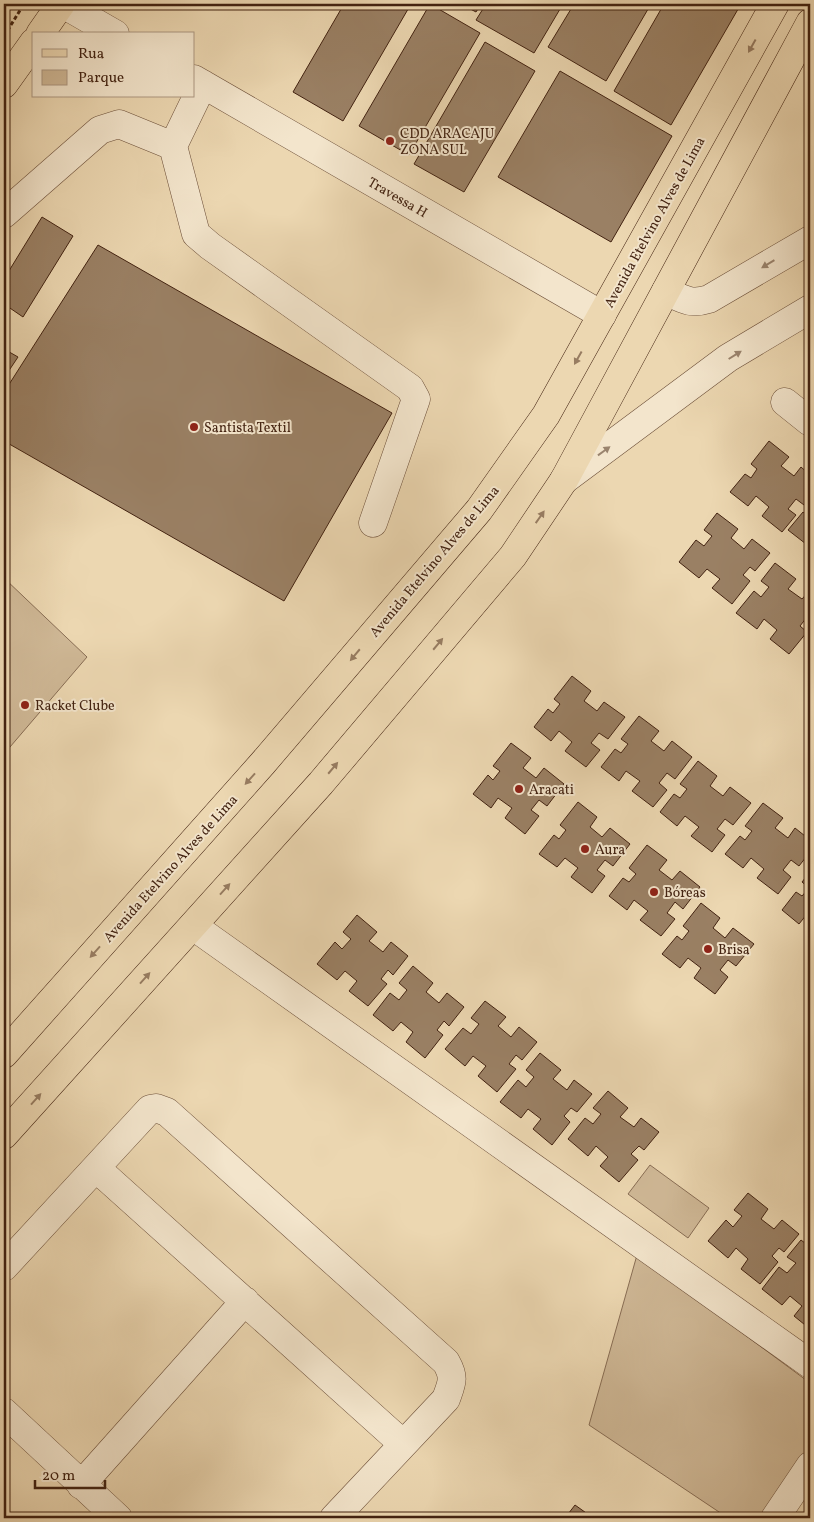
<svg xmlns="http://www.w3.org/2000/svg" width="814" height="1522" viewBox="0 0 814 1522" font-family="Vollkorn,serif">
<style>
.green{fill:#cfb896;stroke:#886d54}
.building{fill:#9a8064;stroke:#422211}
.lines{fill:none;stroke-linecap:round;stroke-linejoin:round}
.minor-casing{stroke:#6c4f39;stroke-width:29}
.major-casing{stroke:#422211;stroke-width:29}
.path{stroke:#422211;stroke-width:3;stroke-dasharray:4 2.5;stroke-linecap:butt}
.minor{stroke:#f3e5cc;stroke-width:28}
.major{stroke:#ecd7b1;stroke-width:28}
.oneway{fill:#977c61}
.oneway2{fill:#9a846e}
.poi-dot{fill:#8f2418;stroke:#f3e5cc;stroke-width:2}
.labels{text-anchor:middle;stroke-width:4;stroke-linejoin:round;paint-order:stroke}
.poi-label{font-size:14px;fill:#422211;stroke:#f3e5cc;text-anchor:start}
.street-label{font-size:14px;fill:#422211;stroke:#f3e5cc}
</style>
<rect width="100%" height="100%" fill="#ecd7b1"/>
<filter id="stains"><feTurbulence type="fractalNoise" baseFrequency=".004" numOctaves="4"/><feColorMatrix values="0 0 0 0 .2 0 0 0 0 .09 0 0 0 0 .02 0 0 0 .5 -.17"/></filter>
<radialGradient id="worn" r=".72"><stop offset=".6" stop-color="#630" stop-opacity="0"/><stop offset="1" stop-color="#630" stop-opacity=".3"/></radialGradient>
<path class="green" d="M4 578 87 657 4 754Z
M650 1165 709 1208 688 1238 628 1194Z
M637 1255 810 1383V1449L759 1518H728L589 1425Z"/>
<path class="building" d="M344 4H411L343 121 293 92Z
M430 4 480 33 409 155 359 126Z
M461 4H481L476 12Z
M486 4H563L534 53 476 20Z
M574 4H651L606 81 548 47Z
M664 4H741L671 125 614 91Z
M485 42 535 71 464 192 414 164Z
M560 71 672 136 611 242 498 177Z
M42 217 73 236 23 317 4 304V279Z
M98 245 392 413 284 601 4 441V396L8 386Z
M4 349 18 357 4 378Z
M769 441 789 457 781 466 794 476 801 467 810 475V497L804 505 796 499 788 509 796 515 782 532 762 516 769 507 756 496 748 506 730 492 745 474 751 478 757 469 751 464Z
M803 512 808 516 810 513V538L806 544 788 530Z
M717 513 738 529 731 538 744 549 752 539 770 553 755 571 750 567 743 575 750 581 732 604 712 588 720 579 707 569 699 578 679 562 696 540 704 546 712 536 704 530Z
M775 563 796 579 788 589 802 599 810 590V620L807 617 800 626 807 632 789 654 770 639 777 630 764 619 757 629 736 613 754 591 761 597 769 587 761 581Z
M572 676 591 691 584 701 597 711 604 702 625 717 608 739 599 733 591 743 600 750 586 767 565 751 572 742 559 731 551 741 534 727 548 709 553 713 560 704 554 699Z
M639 716 659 731 651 741 664 751 672 741 692 757 675 779 667 773 659 783 667 790 653 807 632 791 640 781 626 771 619 781 601 767 615 749 621 753 628 744 621 739Z
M511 743 531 758 523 768 536 778 544 768 564 784 547 806 539 800 531 810 539 816 525 834 505 818 512 808 498 798 491 808 473 794 488 775 493 780 500 771 493 766Z
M698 761 717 776 710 786 723 796 730 787 751 803 733 825 725 819 717 829 725 835 712 852 691 836 699 827 685 816 677 826 660 812 674 794 680 798 687 789 680 784Z
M578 802 597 817 590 827 602 837 610 828 630 844 613 866 605 860 597 870 605 876 592 893 571 877 578 868 565 858 557 867 539 854 554 835 559 839 566 830 560 825Z
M763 803 783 818 775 828 788 838 795 828 810 840V852L799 866 791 860 783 870 791 877 778 894 757 878 764 869 751 858 743 868 725 854 740 836 745 840 752 831 745 826Z
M647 845 667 860 659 870 672 880 680 871 700 887 683 909 675 902 667 913 675 919 661 936 640 920 648 911 634 900 627 910 609 896 623 878 629 882 636 874 629 868Z
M810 872V917L807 914 799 924 782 910 796 892 802 896 809 888 802 882Z
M701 903 720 918 713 928 725 938 733 928 754 944 736 966 728 960 720 970 728 977 715 994 694 978 701 968 688 958 680 968 662 954 677 936 682 940 689 931 683 926Z
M357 915 377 932 369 941 383 952 391 942 408 956 393 975 388 970 381 979 387 984 368 1006 349 991 357 981 345 971 337 980 317 964 335 942 342 949 351 939 343 932Z
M413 966 433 983 426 992 439 1003 447 993 464 1007 449 1026 444 1021 437 1030 443 1035 425 1058 406 1042 413 1032 401 1022 393 1031 373 1015 390 993 399 1000 407 990 399 983Z
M485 1001 506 1017 498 1026 511 1037 519 1027 537 1042 522 1060 516 1055 509 1064 516 1069 497 1092 478 1076 486 1066 473 1056 465 1066 445 1049 463 1028 471 1034 479 1024 471 1018Z
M540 1053 561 1070 553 1079 567 1090 574 1080 592 1094 577 1112 571 1108 564 1116 570 1122 552 1145 533 1129 541 1119 528 1109 521 1118 500 1102 518 1080 526 1087 534 1077 526 1070Z
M608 1091 628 1108 620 1117 634 1127 641 1118 659 1132 644 1150 639 1146 631 1154 638 1160 619 1182 600 1166 608 1157 596 1146 588 1156 568 1139 585 1118 593 1124 601 1114 593 1108Z
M748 1193 768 1209 761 1219 774 1229 782 1220 799 1234 784 1252 779 1248 772 1256 778 1262 760 1284 741 1269 748 1259 736 1248 728 1258 708 1241 726 1220 733 1227 742 1216 734 1210Z
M801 1240 810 1247V1329L794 1316 802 1306 790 1296 782 1305 762 1289 779 1267 787 1273 796 1263 787 1257Z
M575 1505 589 1515 587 1518H565Z"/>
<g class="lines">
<g class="minor-casing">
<path id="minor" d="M63 4 115 34
M194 79 602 315
M203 84 173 146 196 234 210 246 410 388 416 399 373 523
M4 214 100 130 119 124 173 146
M666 291C683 299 690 305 709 299L810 240
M785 402 810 422
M564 480 728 358 810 309
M193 926 810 1364
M96 1168 403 1444
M4 1267 150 1109 156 1108 167 1112 446 1362C455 1378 452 1382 446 1399L334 1518
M4 1412 118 1518
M81 1485 245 1301
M775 1518 810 1466"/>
</g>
<g class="major-casing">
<path id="major" d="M40 34 61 4
M4 84 34 42
M4 1054 263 763 479 510 546 415 775 4
M4 1135 321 783 513 556 564 480 810 23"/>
</g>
<path class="path" d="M4 36 24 4"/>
<use href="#minor" class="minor"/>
<use href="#major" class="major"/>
</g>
<defs><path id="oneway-solid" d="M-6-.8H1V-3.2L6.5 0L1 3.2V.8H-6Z" transform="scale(1.25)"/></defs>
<g class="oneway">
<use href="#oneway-solid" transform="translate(752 46) rotate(119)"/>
<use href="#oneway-solid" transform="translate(578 358) rotate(119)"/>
<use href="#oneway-solid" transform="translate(540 517) rotate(-55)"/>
<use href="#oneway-solid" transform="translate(438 644) rotate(-50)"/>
<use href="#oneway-solid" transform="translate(355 655) rotate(130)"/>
<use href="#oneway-solid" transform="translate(333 768) rotate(-50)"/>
<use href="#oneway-solid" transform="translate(250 779) rotate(132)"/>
<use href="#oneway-solid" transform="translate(225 889) rotate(-48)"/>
<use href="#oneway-solid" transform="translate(95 952) rotate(132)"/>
<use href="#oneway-solid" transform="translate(145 978) rotate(-48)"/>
<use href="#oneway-solid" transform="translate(36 1099) rotate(-48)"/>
</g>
<g class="oneway2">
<use href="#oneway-solid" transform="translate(768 264) rotate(149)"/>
<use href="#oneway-solid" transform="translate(735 355) rotate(-32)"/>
<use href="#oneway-solid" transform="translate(604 451) rotate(-36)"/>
</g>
<g class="poi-dot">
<circle cx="390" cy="141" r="5"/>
<circle cx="194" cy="427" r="5"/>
<circle cx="25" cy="705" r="5"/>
<circle cx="519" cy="789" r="5"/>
<circle cx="585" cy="849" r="5"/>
<circle cx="654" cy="892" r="5"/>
<circle cx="708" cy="949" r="5"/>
</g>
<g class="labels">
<g class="poi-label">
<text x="400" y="138">CDD ARACAJU<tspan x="400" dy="16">ZONA SUL</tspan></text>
<text x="204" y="432">Santista Textil</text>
<text x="35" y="710">Racket Clube</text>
<text x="529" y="794">Aracati</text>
<text x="595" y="854">Aura</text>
<text x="664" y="897">Bóreas</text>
<text x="718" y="954">Brisa</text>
</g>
<g class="street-label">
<text transform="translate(398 197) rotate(30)" y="5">Travessa H</text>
<text transform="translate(654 222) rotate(-61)" y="5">Avenida Etelvino Alves de Lima</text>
<text transform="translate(434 561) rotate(-50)" y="5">Avenida Etelvino Alves de Lima</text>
<text transform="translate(170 868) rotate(-48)" y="5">Avenida Etelvino Alves de Lima</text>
</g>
</g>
<rect width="814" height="1522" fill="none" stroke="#ecd7b1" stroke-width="20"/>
<rect x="5" y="5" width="804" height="1512" fill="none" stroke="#422211" stroke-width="2.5"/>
<rect x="10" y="10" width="794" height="1502" fill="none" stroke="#422211"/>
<rect x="32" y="32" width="162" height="65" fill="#f3e5cc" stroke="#ac9781"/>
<rect x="42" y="49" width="25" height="8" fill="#ecd7b1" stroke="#ac9781"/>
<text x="78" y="58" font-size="15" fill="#422211">Rua</text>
<rect x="42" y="70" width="25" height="15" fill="#cfb896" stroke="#ac9781"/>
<text x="78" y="82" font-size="15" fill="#422211">Parque</text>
<path d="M35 1480v8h70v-8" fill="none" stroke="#422211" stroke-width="2.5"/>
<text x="42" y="1480" font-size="15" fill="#422211" stroke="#f3e5cc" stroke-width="4" paint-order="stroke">20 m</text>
<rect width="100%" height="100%" filter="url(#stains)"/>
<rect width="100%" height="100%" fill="url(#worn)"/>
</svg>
